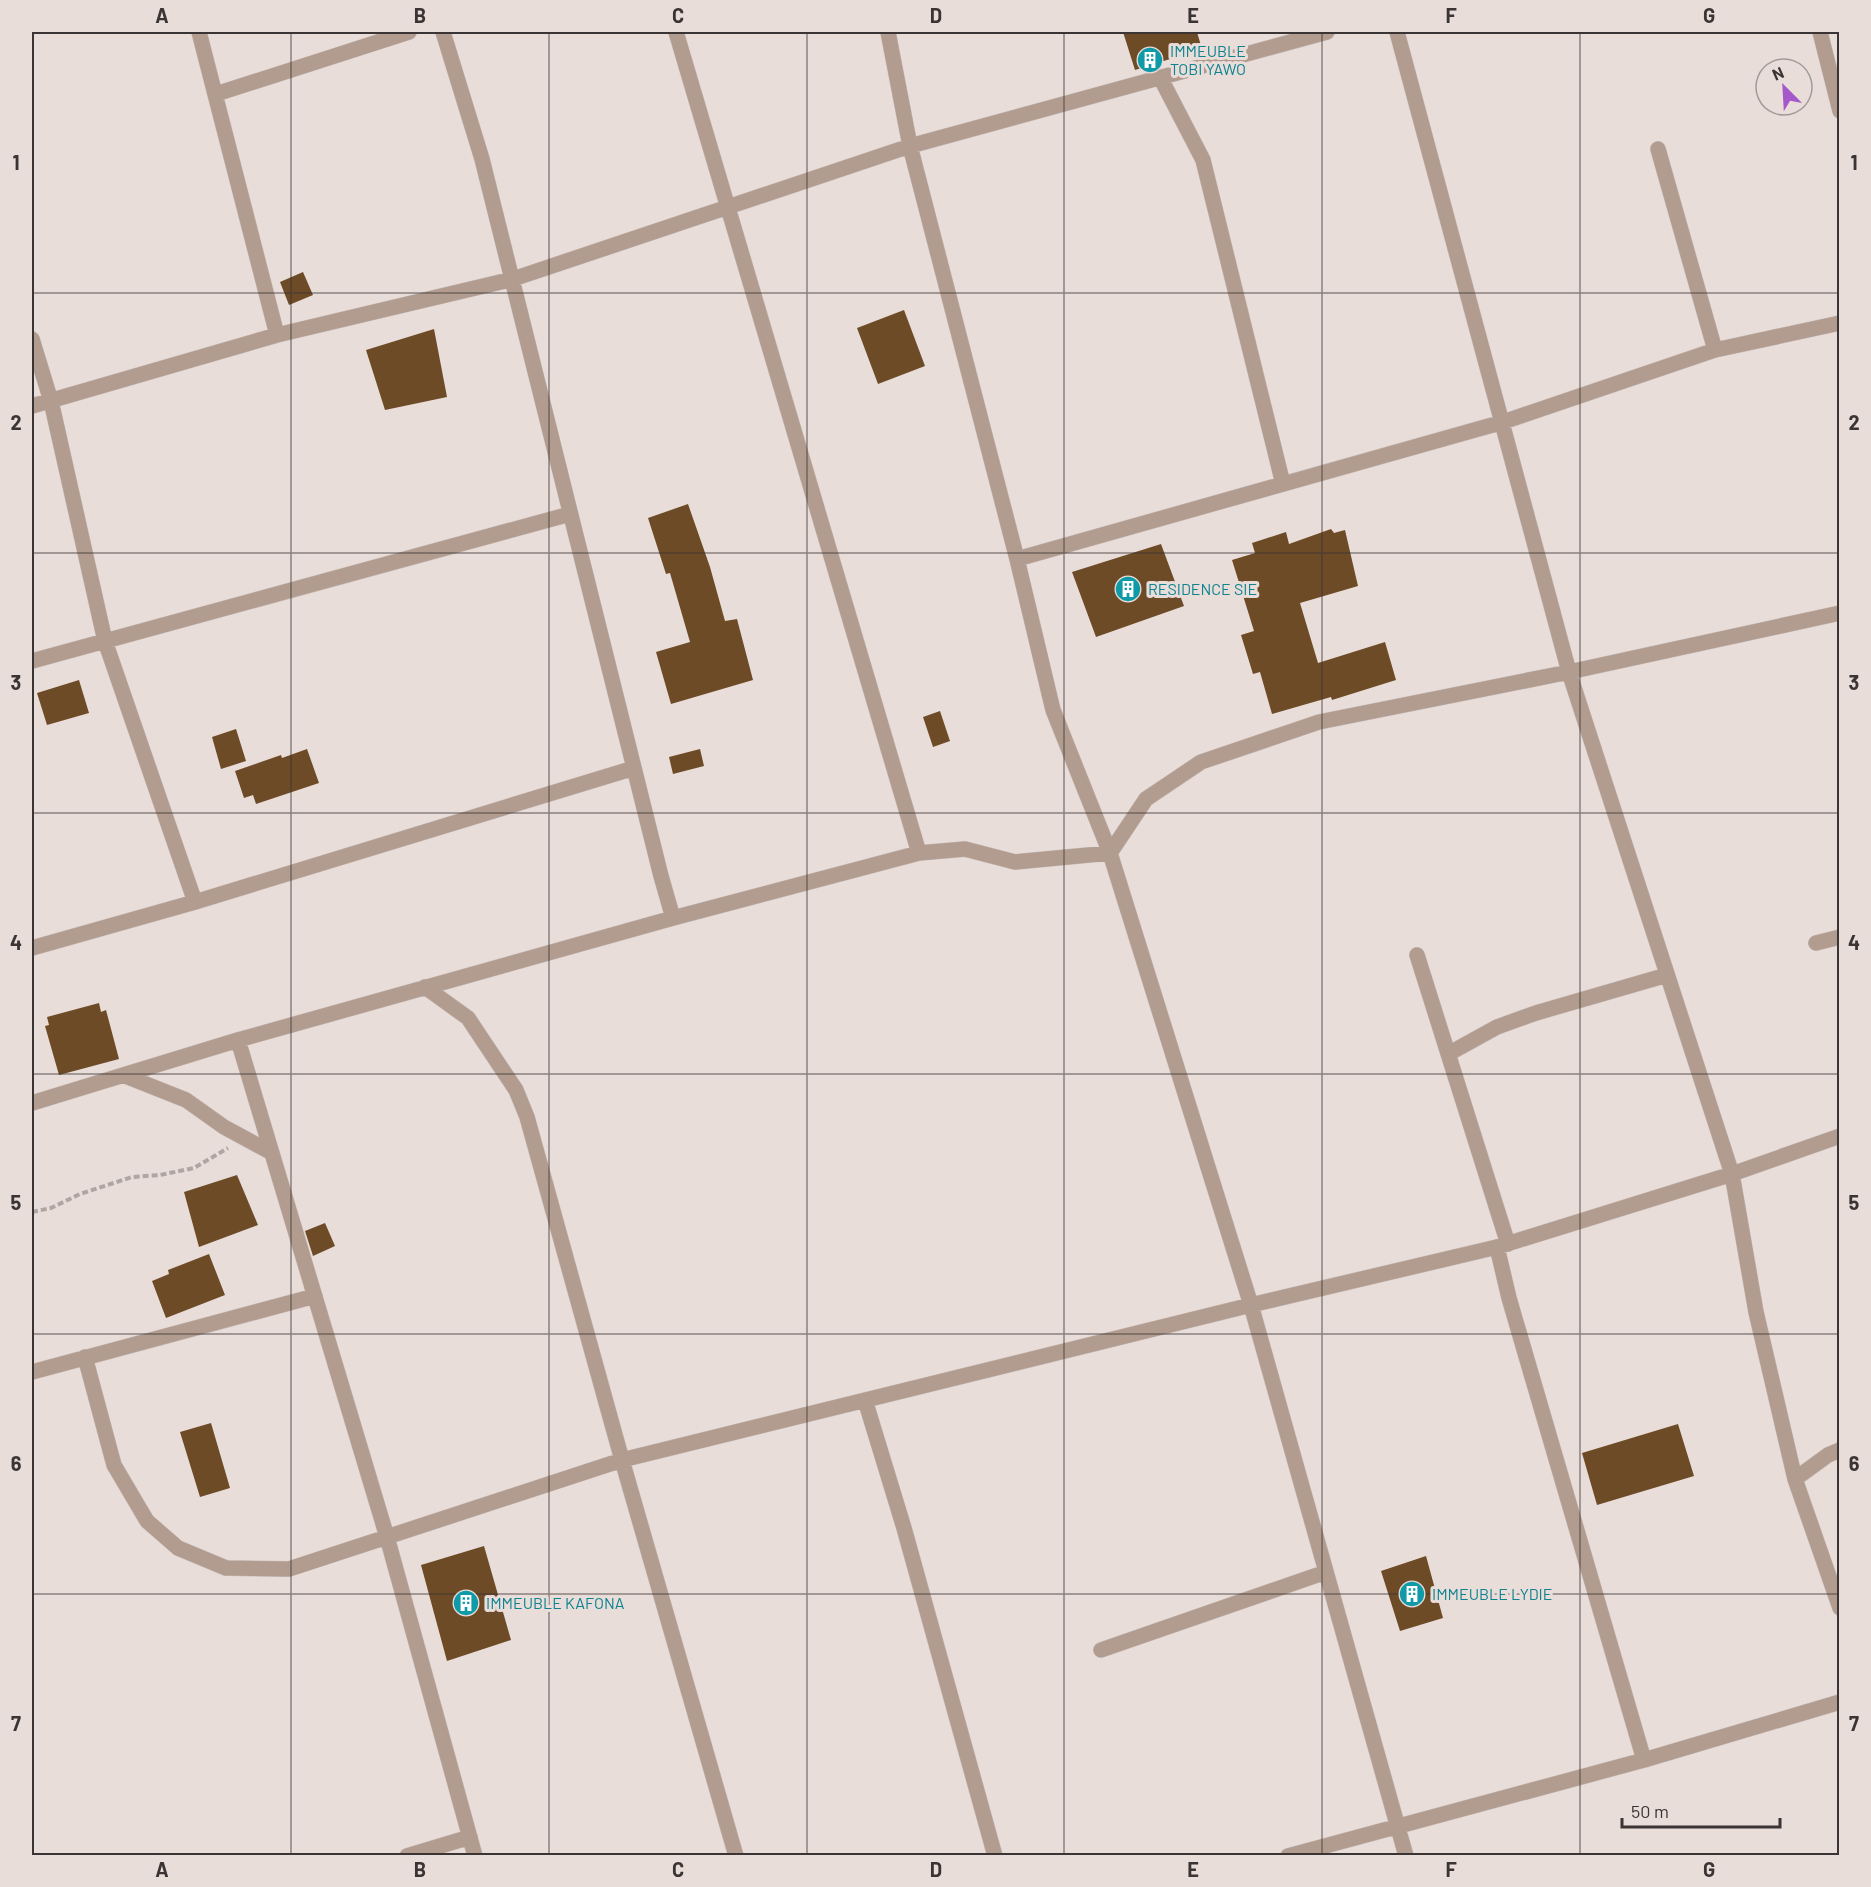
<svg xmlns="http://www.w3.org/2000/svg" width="1871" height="1887" viewBox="0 0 1871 1887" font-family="Barlow,sans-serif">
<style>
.building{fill:#6e4b27}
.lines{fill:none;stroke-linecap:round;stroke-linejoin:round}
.street-casing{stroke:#c6bbb8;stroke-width:16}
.path{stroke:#afa6a3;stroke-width:4;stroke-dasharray:6 3;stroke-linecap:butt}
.street{stroke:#b29c8f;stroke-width:15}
.grid{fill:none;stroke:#3a3534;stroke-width:1.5;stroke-opacity:0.55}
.labels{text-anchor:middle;stroke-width:6;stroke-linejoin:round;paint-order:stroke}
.culture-label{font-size:16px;fill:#0d838f;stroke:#e9ddd9;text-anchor:start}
.neatline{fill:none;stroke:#3a3534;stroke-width:2}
.grid-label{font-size:20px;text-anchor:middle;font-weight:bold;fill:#3a3534}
</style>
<rect width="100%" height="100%" fill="#e9ddd9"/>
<path class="building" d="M1123 32H1197L1202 49 1135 70Z
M303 272 313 295 289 305 280 282Z
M904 310 925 366 878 384 857 328Z
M434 329 447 397 385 410 366 350Z
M688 504 710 567 725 621 737 619 753 680 671 704 656 652 690 642 670 573 666 574 648 518Z
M1331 529 1334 533 1345 530 1358 586 1300 603 1318 663 1385 642 1396 680 1332 700 1331 697 1272 714 1260 672 1253 674 1241 635 1254 631 1232 560 1255 553 1252 543 1286 532 1289 544Z
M1161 544 1184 606 1096 637 1072 572Z
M79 680 89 713 47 725 37 693Z
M940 711 950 741 933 747 923 717Z
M236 729 246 761 221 769 212 737Z
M307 749 319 783 256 804 253 795 244 798 235 771 281 755 282 758Z
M700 749 704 766 673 774 669 757Z
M99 1003 101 1012 106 1010 119 1059 59 1075 45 1026 49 1025 47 1017Z
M237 1175 258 1225 199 1247 184 1192Z
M325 1223 335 1246 313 1256 305 1231Z
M209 1254 225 1295 166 1318 152 1281 169 1274 168 1270Z
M211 1423 230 1488 200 1497 180 1432Z
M1678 1424 1694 1476 1597 1505 1582 1453Z
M484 1546 511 1640 447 1661 421 1565Z
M1426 1556 1443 1618 1400 1631 1381 1571Z"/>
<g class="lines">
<g class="street-casing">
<path id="street" d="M199 32 277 335
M443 32 482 159 661 876 673 918
M676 32 919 853
M888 32 910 146 1017 559 1053 710 1110 853 1251 1305 1406 1856
M1397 32 1569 672 1732 1174 1756 1312 1795 1479 1840 1608
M1820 32 1840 111
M1160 77 1203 160 1283 484
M216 94 409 32
M1658 149 1715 350
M32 339 51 401 105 641 195 902
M32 406 277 335 513 279 910 146 1327 32
M1017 559 1503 422 1715 350 1840 323
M32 661 570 514
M1816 943 1840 937
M32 948 195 902 634 768
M1417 955 1508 1244
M425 987 468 1018 516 1090 527 1117 622 1460 736 1856
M238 1040 387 1537 475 1856
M1448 1054 1497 1027 1536 1013 1667 975
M123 1075 186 1100 224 1127 272 1153
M32 1103 238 1040 673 918 919 853 965 849 1015 862 1110 853 1146 799 1201 762 1319 722 1569 672 1840 613
M1497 1247 1732 1174 1840 1136
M85 1357 114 1465 147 1521 178 1548 226 1568 289 1569 622 1460 1251 1305 1497 1247 1509 1298 1644 1760
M32 1372 315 1296
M865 1400 904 1528 995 1856
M1795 1479 1828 1455 1840 1450
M1101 1650 1326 1572
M407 1856 470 1837
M1288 1856 1644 1760 1840 1702"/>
</g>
<path class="path" d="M32 1212 51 1208 80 1194 132 1177 160 1175 194 1168 228 1148"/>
<use href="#street" class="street"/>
</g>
<path class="grid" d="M291 32V1856M549 32V1856M807 32V1856M1064 32V1856M1322 32V1856M1580 32V1856M32 293H1840M32 553H1840M32 813H1840M32 1074H1840M32 1334H1840M32 1594H1840"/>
<defs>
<g id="building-disc" transform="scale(1.35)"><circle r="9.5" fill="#0f9aa8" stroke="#e9ddd9"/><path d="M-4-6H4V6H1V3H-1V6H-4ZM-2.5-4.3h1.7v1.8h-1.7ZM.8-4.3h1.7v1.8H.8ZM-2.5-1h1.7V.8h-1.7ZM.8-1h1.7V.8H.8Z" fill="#fff"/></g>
</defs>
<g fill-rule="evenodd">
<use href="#building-disc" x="1150" y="60"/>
<use href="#building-disc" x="1128" y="589"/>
<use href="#building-disc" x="1412" y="1594"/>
<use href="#building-disc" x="466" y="1603"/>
</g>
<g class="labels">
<g class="culture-label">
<text x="1170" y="57">IMMEUBLE<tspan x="1170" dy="18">TOBI YAWO</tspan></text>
<text x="1148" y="595">RESIDENCE SIE</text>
<text x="1432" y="1600">IMMEUBLE LYDIE</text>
<text x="486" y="1609">IMMEUBLE KAFONA</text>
</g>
</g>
<rect width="1871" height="1887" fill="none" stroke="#e9ddd9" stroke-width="66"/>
<g transform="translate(1784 87) rotate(336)"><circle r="28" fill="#e9ddd9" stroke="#a39a97" stroke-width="1.5"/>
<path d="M0-4.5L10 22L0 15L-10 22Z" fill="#a558ca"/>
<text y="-9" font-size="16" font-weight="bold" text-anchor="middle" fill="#3a3534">N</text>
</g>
<path d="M1622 1818v9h158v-9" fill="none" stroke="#3a3534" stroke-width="3"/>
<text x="1631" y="1818" font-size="18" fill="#3a3534" stroke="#e9ddd9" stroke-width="4.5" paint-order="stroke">50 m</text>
<rect x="33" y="33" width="1805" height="1821" class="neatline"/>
<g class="grid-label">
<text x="162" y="23">A</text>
<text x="420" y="23">B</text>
<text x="678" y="23">C</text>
<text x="936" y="23">D</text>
<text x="1193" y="23">E</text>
<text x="1451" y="23">F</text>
<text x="1709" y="23">G</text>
<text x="16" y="170">1</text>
<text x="1854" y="170">1</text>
<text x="16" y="430">2</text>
<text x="1854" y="430">2</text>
<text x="16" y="690">3</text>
<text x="1854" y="690">3</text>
<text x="16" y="950">4</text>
<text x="1854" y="950">4</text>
<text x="16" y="1210">5</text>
<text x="1854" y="1210">5</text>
<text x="16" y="1471">6</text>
<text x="1854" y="1471">6</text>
<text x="16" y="1731">7</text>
<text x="1854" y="1731">7</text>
<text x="162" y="1877">A</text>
<text x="420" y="1877">B</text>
<text x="678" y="1877">C</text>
<text x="936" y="1877">D</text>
<text x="1193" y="1877">E</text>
<text x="1451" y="1877">F</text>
<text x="1709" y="1877">G</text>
</g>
</svg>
